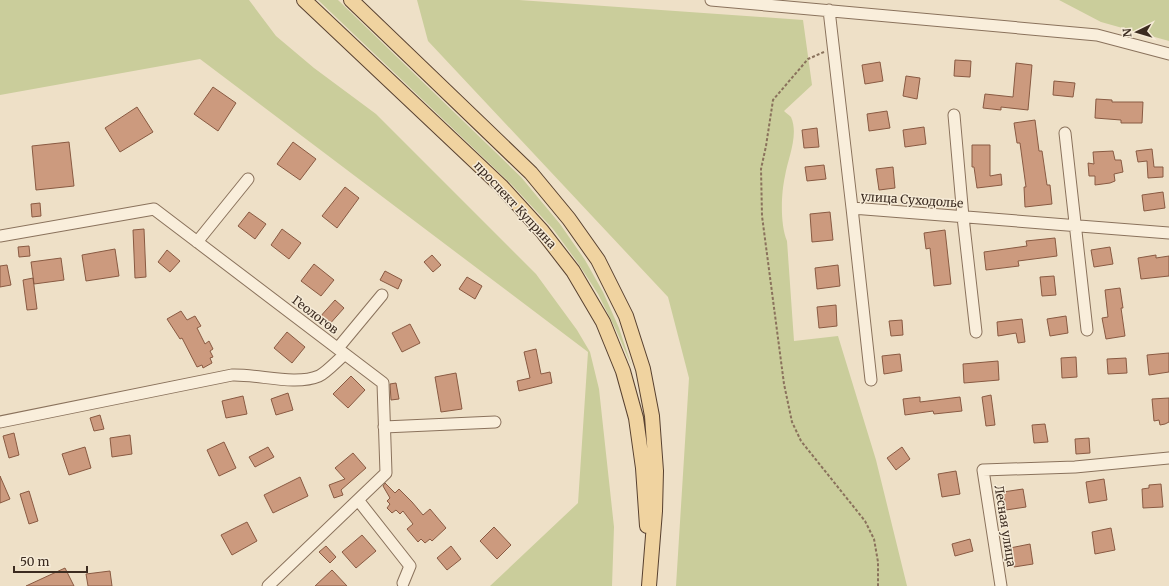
<svg xmlns="http://www.w3.org/2000/svg" width="1169" height="586" viewBox="0 0 1169 586" font-family="Merriweather,serif">
<style>
.green{fill:#cacd9b}
.building{fill:#cc9a7e;stroke:#895a42}
.lines{fill:none;stroke-linecap:round;stroke-linejoin:round}
.minor-casing{stroke:#8a725c;stroke-width:13}
.major-casing{stroke:#584130;stroke-width:16}
.path{stroke:#8a725c;stroke-width:2;stroke-dasharray:3 2;stroke-linecap:butt}
.minor{stroke:#f9eedb;stroke-width:11}
.major{stroke:#f0d3a0;stroke-width:14}
.labels{text-anchor:middle;stroke-width:3;stroke-linejoin:round;paint-order:stroke}
.street-label{font-size:12px;fill:#3b2b20;stroke:#f6ebd7}
</style>
<rect width="100%" height="100%" fill="#eee0c7"/>
<path class="green" d="M0 0H249L276 36 314 68 376 114 536 274 577 330 590 352 599 389 614 527 612 586H490L578 503 588 352 200 59 0 95Z
M318 0H338L521 177 560 224 585 260 603 292 619 328 632 367 616 330 598 294 578 263 553 229 511 184Z
M417 0H519L803 20 812 85 784 111C786 113 789 115 791 117 799 135 788 158 785 176 781 194 780 224 787 241L794 341 838 336 876 460 907 586H676L689 378 668 297 428 41Z
M1059 0H1169V41L1101 22Z"/>
<path class="building" d="M955 60 971 61 970 77 954 76Z
M880 62 883 81 865 84 862 65Z
M1016 63 1032 65 1028 110 1001 107V110L983 108 985 94 1013 97Z
M906 76 920 78 917 99 903 96Z
M1054 81 1075 83 1073 97 1053 95Z
M213 87 236 103 218 131 194 114Z
M1096 99 1112 100V102H1143L1142 123H1121V120L1095 118Z
M137 107 153 132 120 152 105 128Z
M887 111 890 128 869 131 867 114Z
M1035 120 1039 151H1042L1047 185H1050L1052 204 1025 207 1024 187H1026L1020 143H1017L1014 123Z
M924 127 926 144 905 147 903 130Z
M817 128 819 147 804 148 802 130Z
M69 142 74 186 36 190 32 146Z
M293 142 316 159 300 180 277 164Z
M972 145H990V176L1001 174 1002 185 977 188 974 167H972Z
M1152 149 1154 167H1163V177L1148 178 1147 161 1138 162 1136 151Z
M1113 151 1115 160H1121L1123 172 1114 174 1115 181 1110 183 1095 185V176H1089L1088 163 1094 164 1093 152Z
M824 165 826 179 807 181 805 167Z
M893 167 895 188 879 190 876 169Z
M345 187 359 198 337 228 322 216Z
M1163 192 1165 208 1144 211 1142 195Z
M40 203 41 216 32 217 31 204Z
M249 212 266 224 255 239 238 226Z
M830 212 833 240 812 242 810 214Z
M144 229 146 277 135 278 133 230Z
M282 229 301 243 289 259 271 245Z
M945 230 951 284 934 286 930 248 926 249 924 233Z
M1055 238 1057 256 1018 261 1019 266 986 270 984 252 1027 246 1026 241Z
M29 246 30 256 19 257 18 247Z
M1110 247 1113 264 1094 267 1091 250Z
M115 249 119 276 86 281 82 255Z
M167 250 180 261 170 272 158 262Z
M432 255 441 265 433 272 424 262Z
M1156 255V258L1169 256V276L1141 279 1138 258Z
M61 258 64 280 34 284 31 262Z
M314 264 334 280 321 296 301 281Z
M7 265 11 285 0 287V266Z
M838 265 840 286 817 289 815 268Z
M385 271 402 280 398 289 380 280Z
M1054 276 1056 295 1042 296 1040 277Z
M467 277 482 286 475 299 459 289Z
M33 278 37 309 27 310 23 280Z
M1120 288 1123 308H1121L1125 336 1106 339 1102 318 1108 317 1105 290Z
M335 300 344 308 328 326 319 318Z
M836 305 837 326 819 328 817 307Z
M181 311 187 320 195 316 201 326 197 328 205 344 209 341 213 349 210 351 213 357 210 358 212 363 203 368 202 365 197 367 182 338 180 339 167 319Z
M1066 316 1068 333 1050 336 1047 319Z
M1022 319 1025 342 1018 343 1016 333 998 336 997 322Z
M902 320 903 335 891 336 889 321Z
M410 324 420 343 402 352 392 333Z
M287 332 305 347 292 363 274 348Z
M536 349 541 374 550 372 552 383 519 391 517 381 530 378 524 352Z
M1169 353V372L1149 375 1147 355Z
M900 354 902 371 884 374 882 356Z
M1076 357 1077 377 1062 378 1061 358Z
M1126 358 1127 373 1108 374 1107 359Z
M998 361 999 380 964 383 963 364Z
M456 373 462 409 441 412 435 377Z
M351 376 365 390 348 408 333 394Z
M396 383 399 399 391 400 390 384Z
M288 393 293 410 276 415 271 399Z
M991 395 995 425 986 426 982 397Z
M243 396 247 414 226 418 222 401Z
M920 397V402L960 397 962 411 934 414 933 411 905 415 903 399Z
M1169 398V422L1165 424 1160 425 1159 420 1154 421 1152 399Z
M100 415 104 429 94 431 90 418Z
M1045 424 1048 442 1034 443 1032 425Z
M14 433 19 455 9 458 3 436Z
M130 435 132 454 112 457 110 438Z
M1089 438 1090 453 1076 454 1075 439Z
M224 442 236 468 219 476 207 450Z
M85 447 91 468 69 475 62 454Z
M268 447 274 457 255 467 249 457Z
M902 447 910 459 896 470 887 458Z
M353 453 366 468 341 490 343 495 334 498 329 485 345 479 335 468Z
M956 471 960 494 942 497 938 474Z
M0 476 10 499 0 503Z
M300 477 308 496 273 513 264 495Z
M1104 479 1107 500 1089 503 1086 482Z
M385 483 395 493 399 489 412 502 423 515 430 509 446 528 432 541 430 539 425 543 421 539 418 542 407 529 413 524 403 511 400 514 396 510 392 513 387 508 390 504 387 501 390 498 383 486Z
M1161 484 1163 507 1143 508 1142 489 1149 488V485Z
M1023 489 1026 507 1006 510 1003 492Z
M29 491 38 521 29 524 20 494Z
M247 522 257 541 232 555 221 535Z
M494 527 511 545 497 559 480 541Z
M1111 528 1115 550 1095 554 1092 532Z
M362 535 376 551 356 568 342 552Z
M970 539 973 551 955 556 952 544Z
M1030 544 1033 564 1014 567 1010 548Z
M326 546 336 557 330 563 319 552Z
M451 546 461 559 447 570 437 558Z
M65 568 74 586H26Z
M332 570 347 586H315Z
M110 571 112 586H88L86 574Z"/>
<g class="lines">
<g class="minor-casing">
<path id="minor" d="M711 0 1097 35 1169 54
M829 10 852 208 1169 233
M954 115 963 217 976 332
M1065 133 1087 330
M852 208 871 380
M0 236 154 209 383 383 386 473 268 586
M197 242 248 179
M338 348 382 295
M0 422 232 375C259 374 295 386 319 376 326 373 338 360 345 354
M384 427 495 422
M358 500 410 566 403 583
M1001 586 983 470 1075 467 1169 458"/>
</g>
<g class="major-casing">
<path id="major" d="M304 0 501 186 542 231 573 271 603 322 623 371 636 418 643 468 647 526
M351 0 531 173 569 219 598 260 626 316 643 369 652 416 656 471 655 511 649 586"/>
</g>
<path class="path" d="M824 52 808 59 773 100 766 146 761 169 762 216 784 384 792 422 801 441 865 521 874 539 878 562V586"/>
<use href="#minor" class="minor"/>
<use href="#major" class="major"/>
</g>
<g class="labels">
<g class="street-label">
<text transform="translate(912 200) rotate(4)" y="4">улица Суходолье</text>
<text transform="translate(515 205) rotate(47)" y="4">проспект Куприна</text>
<text transform="translate(315 315) rotate(37)" y="4">Геологов</text>
<text transform="translate(1005 526) rotate(81)" y="4">Лесная улица</text>
</g>
</g>
<g transform="translate(1137 32) rotate(265)" stroke="#f6ebd7" stroke-width="3" paint-order="stroke">
<path d="M0-3L7 15L0 10L-7 15Z" fill="#3b2b20"/>
<text y="-6" font-size="11" font-weight="bold" text-anchor="middle" fill="#3b2b20">N</text>
</g>
<path d="M14 566v6h73v-6" fill="none" stroke="#3b2b20" stroke-width="2"/>
<text x="20" y="566" font-size="12" fill="#3b2b20" stroke="#f6ebd7" stroke-width="3" paint-order="stroke">50 m</text>
</svg>
